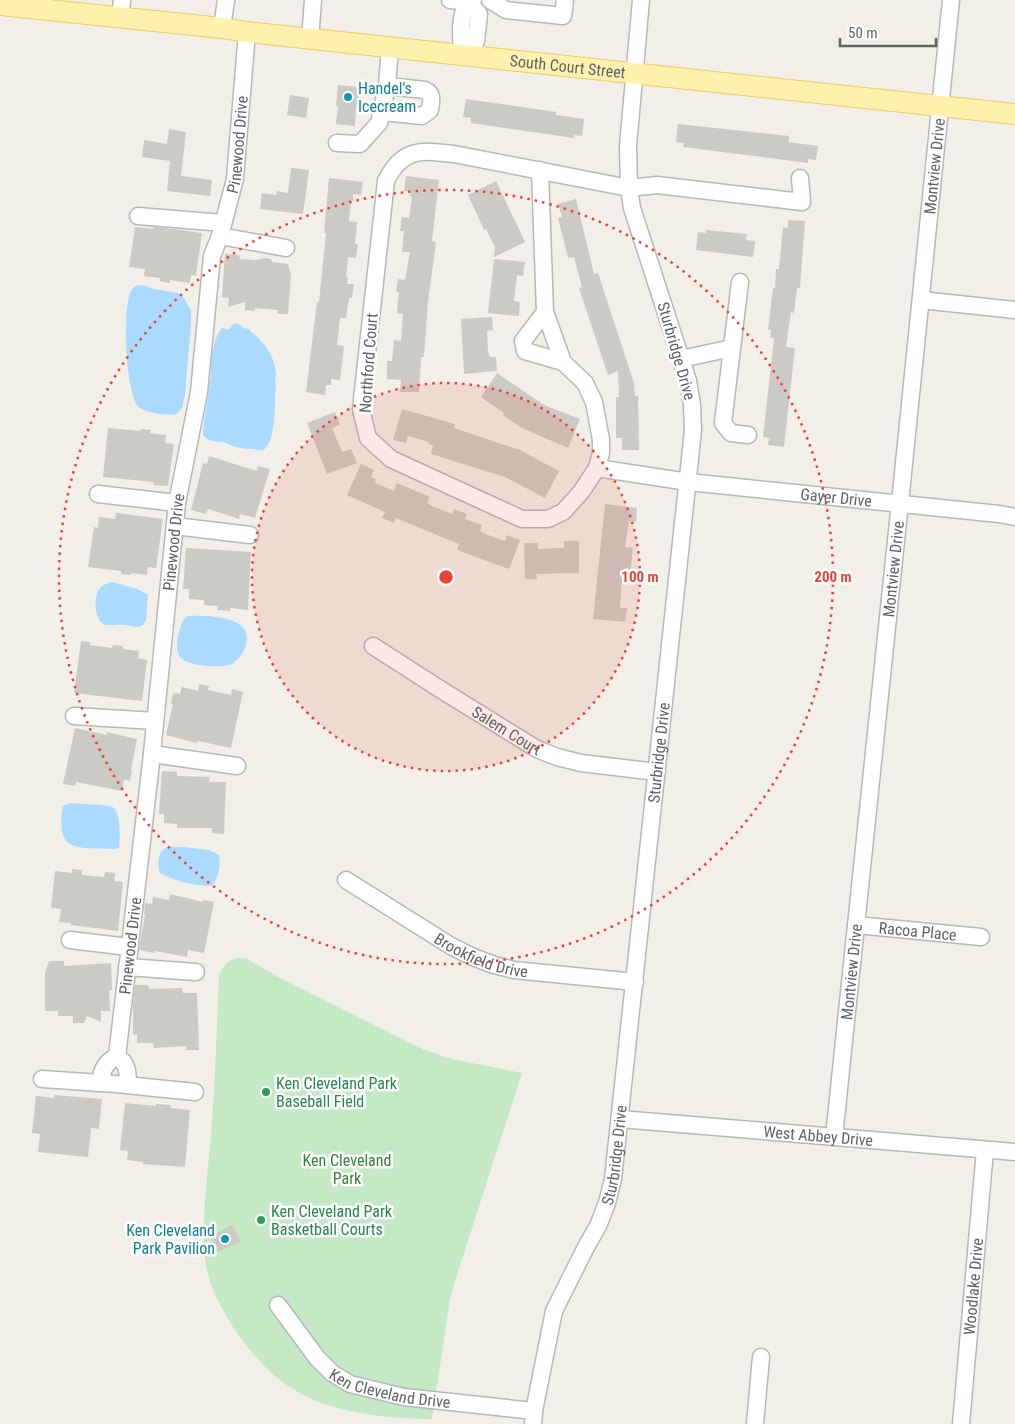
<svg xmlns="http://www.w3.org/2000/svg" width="1015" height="1424" viewBox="0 0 1015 1424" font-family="'Roboto Condensed',sans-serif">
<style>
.green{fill:#c5e8c5}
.water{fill:#aadaff}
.building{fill:#cccac5}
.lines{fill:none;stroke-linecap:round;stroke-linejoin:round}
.minor-casing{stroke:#b5b8bc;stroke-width:19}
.major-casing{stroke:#f2c960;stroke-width:22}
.minor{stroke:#fff;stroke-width:16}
.major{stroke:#fff2af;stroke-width:20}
.ring{fill:none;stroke:#ea4335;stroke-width:2.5;stroke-dasharray:2.5 5}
.culture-dot{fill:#0f9aa8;stroke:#fff;stroke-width:2}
.leisure-dot{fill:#2e9e5b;stroke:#fff;stroke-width:2}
.labels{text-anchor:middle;stroke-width:5;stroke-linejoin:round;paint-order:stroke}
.street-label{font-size:16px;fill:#5f6368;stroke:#fff}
.culture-label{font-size:16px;fill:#0d838f;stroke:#fff;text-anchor:start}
.leisure-label{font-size:16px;fill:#27864d;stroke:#fff;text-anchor:start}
.park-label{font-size:16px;fill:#348238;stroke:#fff}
.centre{fill:#ea4335;stroke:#fff;stroke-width:2.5}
.ring-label{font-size:15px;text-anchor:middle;font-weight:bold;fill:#ea4335;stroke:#fff;stroke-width:5;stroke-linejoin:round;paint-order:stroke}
</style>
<rect width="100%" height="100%" fill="#f1efe8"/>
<path class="green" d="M237 958H246L278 977 422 1049 452 1059 522 1073 455 1281 450 1299 432 1419C391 1419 331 1413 296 1391 270 1376 250 1352 233 1327 221 1307 210 1289 206 1265 204 1254 204 1243 204 1232 204 1200 208 1169 211 1137 215 1083 217 1029 219 975 224 965 226 961 237 958Z"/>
<path class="water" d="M138 285 146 286 154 289 178 293 184 298 191 310V324L185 395 182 408 176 414C168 416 145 413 139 407 125 395 123 310 130 293 132 289 134 287 138 285Z
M234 323 239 324 245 329 248 328C251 333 256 335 259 339 270 350 279 367 275 382L276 385C274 398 277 444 263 450 259 451 256 449 252 449 245 449 239 448 233 446 230 445 226 442 223 442 215 441 208 442 203 435 204 420 206 405 209 390 210 385 209 383 211 378 210 366 213 335 223 327L225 329C231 330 230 327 234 323Z
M112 582 137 589 148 595 146 620 143 625C135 629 131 625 123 625 117 624 109 627 103 624 94 618 93 595 101 587 103 585 108 583 112 582Z
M188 616C201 615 238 616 245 630 247 634 247 641 246 646 244 652 238 660 232 664 224 669 188 666 181 658 175 652 177 640 179 632 181 626 182 619 188 616Z
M70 803C78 804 109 804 114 808 121 814 120 840 119 848L114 849C77 847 55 854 63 806Z
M183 847 209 850 219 855C221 865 219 876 213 885 201 888 171 880 160 873 157 866 157 852 166 848 171 846 178 847 183 847Z"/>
<path class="building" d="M338 85 360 87 358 108H356L355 126 336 124 338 106H336Z
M290 95 309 98 306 118 287 115Z
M466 99 556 112V115L584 119 582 136 574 135V138L471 123V118L463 117Z
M678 124 789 136V142L818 146 816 160 808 159V163L683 147 684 143 676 142Z
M169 129 186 132 181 176 212 180 210 196 167 191 170 161 142 157 144 140 167 144Z
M291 168 309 170 303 214 260 209 262 193 276 195 277 191 288 193Z
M406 176 439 180 432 241 436 242 428 302 424 357H421L419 392H400L401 380 387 379V361H392L394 340 401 341 403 314 397 313 399 292H396L398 279 405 280 410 252H402L404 231H400L402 217 409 218 412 197 410 196 411 192 404 191Z
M329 178 363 182 361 195 353 194V201L351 200 349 221 357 222 355 244H358L356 258 348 257 346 277H348L347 284H354L352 298H349L346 318H340L337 345 344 346 340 380 331 379V385H326L325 395 306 392 317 302H319L326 233H324Z
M496 181 525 242 494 257 495 247 486 229 484 230 468 195Z
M576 199 594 274 598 273 634 383 635 396H638L639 450H622V438H616V397H619L618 371 608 375 579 288 582 287 574 257 568 258 558 218 562 217 558 204Z
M788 220 805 221 800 288H797L794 313 791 312 786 347 795 348 784 447 768 445 769 438 763 437 774 338H770L771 330H768L773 288H775L776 269H779L783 227 788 228Z
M135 227 153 229 154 227 173 229 202 233 196 276 191 275 190 283 170 280V283L160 281V278L144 276 145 269 129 267Z
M706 230 747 234 746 240 755 241 753 257 696 250 698 232 706 233Z
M225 254 239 255 240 259 256 260 264 258 271 259 272 262 288 264 291 275 288 314H277L278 310 255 308V311L245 310V302L228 307 229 298 222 297Z
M494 259 525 262 523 276 517 275 514 301 520 302 519 316 488 313Z
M492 317 493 330 487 331 488 351 490 357H496L497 371 464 374 461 319Z
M497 373 544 405 580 419 568 448 520 427 503 415 504 413 481 397Z
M402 409 455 424 454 428 516 449V448L559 471 545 498 505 477 431 454 433 445 428 444 429 442 408 436 406 443 393 440Z
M335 412 340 425 332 428 342 452 351 449 357 463 327 474 307 423Z
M108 428 140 431 141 429 151 430 150 433 166 435 165 443 174 444 168 486 154 485V482L103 477Z
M209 456 257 471 258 466 270 469 255 518 240 514 239 519 208 509 206 514 191 510 203 463 207 464Z
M361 464 374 470 371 477 376 479 375 483 394 491 397 483 430 497 427 503 432 506 452 514 454 509 467 514 465 519 482 525 480 531 485 534 505 541 507 535 520 540 509 569 457 550 459 544 396 518 394 523 382 518 385 512 347 495Z
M605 504 637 508 636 522 629 521 625 547 633 548 629 582 622 581 620 608H627L625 622 593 619Z
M116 513 163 519 156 568 148 567 147 575 131 573 130 575 121 574V571L88 567 94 527 98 528 99 517 115 519Z
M564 541H579V573L536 574 537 579H525L524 543H538V549L558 548H564Z
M186 548 251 552 248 610 230 608V611L217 610 218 606 204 605V600L189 599V589H183Z
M81 641 90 642V645L112 648 113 645 123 646V649L139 651 138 658 147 660 142 701 74 693Z
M199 684 209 686 208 690 231 695 232 689 243 692 231 748 198 741 197 743 166 735 173 704H171L173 693 180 694 182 687 198 691Z
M75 728 107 735V732L137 739 131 770H132L130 781 124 779 122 791 76 782 75 786 63 784Z
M162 771 177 772V776L210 777 209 782H226L224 834 212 833V828H177V824L164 823V814H159Z
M72 869 82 870V875L104 877 105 872 115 873 114 881 123 882 118 931 71 925V923L59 922 61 909 51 908 55 871 72 873Z
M170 894 203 902V900L214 902 204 953 188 950 187 957 155 951 154 953 139 950 145 914H144L145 903 152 904 153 897 169 900Z
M49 961H64V966L111 963 112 990H109L110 1011H101V1022L87 1016 84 1023H73V1016H58V1011H45V973Z
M135 985H148L149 989 182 988 183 993H197L199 1050H186V1046L154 1048 153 1043H137V1034L133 1035V1003Z
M54 1095 102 1099 99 1129 91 1128 88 1157 38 1152 40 1134 32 1133 36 1096 54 1098Z
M125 1103 156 1106V1104L171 1105V1108L190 1110 185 1167 143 1164V1162L127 1160 128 1151 120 1150Z
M232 1225 241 1241 218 1252 210 1237Z"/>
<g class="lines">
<g class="minor-casing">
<g id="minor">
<path d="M450 0 469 2 468 0"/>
<path d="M490 0 506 10 563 16 565 0"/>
<path d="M120 18 122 0"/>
<path d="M222 28 226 0"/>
<path d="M310 39 313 0"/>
<path d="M463 56 476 41 479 14 469 2"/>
<path d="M463 56C461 41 457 8 473 0"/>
<path d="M382 112 422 116 430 110C431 102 434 94 425 90L387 86"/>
<path d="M337 143 360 144 379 123 387 86 390 48"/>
<path d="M540 170 545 312 563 362 585 383 594 402 601 440V453L597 468"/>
<path id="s1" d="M800 178 802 202 657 185 629 188 454 154C421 150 402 148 386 181L361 409 368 438 391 459 522 519H548L563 512 581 492 597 468 688 482 999 514 1015 517"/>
<path d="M138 216 223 223"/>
<path d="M220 236 286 248"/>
<path d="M921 300 1015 310"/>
<path d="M545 312 523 341 525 351 563 362"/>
<path d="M732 348 740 282"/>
<path d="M681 359 732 348 723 423 731 433 748 435"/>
<path d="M98 494 177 503"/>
<path d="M175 526 250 535"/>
<path id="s2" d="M373 646 443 691 537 749 557 757 581 763 657 772"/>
<path d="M74 716 155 721"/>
<path d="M152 754 237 766"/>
<path id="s3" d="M346 880 451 946 473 957 494 965 514 970 635 982"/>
<path id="s4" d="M856 925 981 937"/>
<path d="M70 940 129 947"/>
<path d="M127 967 196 972"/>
<path id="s5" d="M117 1057 152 754 177 503 199 392 212 256 220 236 235 179 247 32"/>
<path d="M42 1079 116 1084 195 1092"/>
<path d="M100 1083C101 1072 105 1062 116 1057 128 1061 128 1074 128 1085"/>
<path id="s6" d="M620 1119 1015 1152"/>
<path id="s7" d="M834 1137 902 483 951 0"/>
<path id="s8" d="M278 1305 317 1358 332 1373 350 1384 404 1397 534 1411"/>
<path id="s9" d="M533 1424 534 1411 554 1311 586 1247 598 1226 607 1203 613 1179 693 430 692 405 688 381 632 208 629 188 628 146 641 0"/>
<path d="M755 1424 761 1357"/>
<path id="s10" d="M961 1424 985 1150"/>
</g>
</g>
<g class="major-casing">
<g id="major">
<path id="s11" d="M0 5 222 28 247 32 1015 114"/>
</g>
</g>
<use href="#minor" class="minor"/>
<use href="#major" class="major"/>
</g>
<circle cx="446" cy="577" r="194" fill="#ea4335" fill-opacity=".12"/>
<g class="ring">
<circle cx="446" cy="577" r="194"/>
<circle cx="446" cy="577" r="387"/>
</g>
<g class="culture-dot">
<circle cx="348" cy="97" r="5"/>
<circle cx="225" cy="1239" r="5"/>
</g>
<g class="leisure-dot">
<circle cx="266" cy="1092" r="5"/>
<circle cx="261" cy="1220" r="5"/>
</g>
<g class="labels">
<g class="street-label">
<text dy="6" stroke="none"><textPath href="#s11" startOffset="571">South Court Street</textPath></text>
<text dy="6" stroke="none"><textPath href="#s5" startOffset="922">Pinewood Drive</textPath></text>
<text dy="6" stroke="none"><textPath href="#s7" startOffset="976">Montview Drive</textPath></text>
<text transform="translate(677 351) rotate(74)" y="6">Sturbridge Drive</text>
<text transform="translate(368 363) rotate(-86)" y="6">Northford Court</text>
<text dy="6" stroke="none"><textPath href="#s1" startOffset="1231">Gayer Drive</textPath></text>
<text dy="6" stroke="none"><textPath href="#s5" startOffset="518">Pinewood Drive</textPath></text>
<text dy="6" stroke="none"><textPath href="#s7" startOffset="571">Montview Drive</textPath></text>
<text dy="6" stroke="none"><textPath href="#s2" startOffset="158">Salem Court</textPath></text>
<text dy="6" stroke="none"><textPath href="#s9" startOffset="689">Sturbridge Drive</textPath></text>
<text dy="6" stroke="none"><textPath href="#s4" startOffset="62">Racoa Place</textPath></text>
<text dy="6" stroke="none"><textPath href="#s5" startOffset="112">Pinewood Drive</textPath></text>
<text dy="6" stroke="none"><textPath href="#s3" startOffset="156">Brookfield Drive</textPath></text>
<text dy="6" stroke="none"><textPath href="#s7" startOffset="166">Montview Drive</textPath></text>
<text dy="6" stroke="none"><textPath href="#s6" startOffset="199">West Abbey Drive</textPath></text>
<text dy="6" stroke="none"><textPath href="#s9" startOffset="284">Sturbridge Drive</textPath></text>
<text dy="6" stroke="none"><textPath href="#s10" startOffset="138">Woodlake Drive</textPath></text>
<text dy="6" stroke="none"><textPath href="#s8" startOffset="148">Ken Cleveland Drive</textPath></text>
</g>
<g class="culture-label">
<text x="358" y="94">Handel's<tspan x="358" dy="18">Icecream</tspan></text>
<text x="215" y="1236" text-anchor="end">Ken Cleveland<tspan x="215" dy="18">Park Pavilion</tspan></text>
</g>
<g class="leisure-label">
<text x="276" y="1089">Ken Cleveland Park<tspan x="276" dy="18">Baseball Field</tspan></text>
<text x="271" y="1217">Ken Cleveland Park<tspan x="271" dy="18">Basketball Courts</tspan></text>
</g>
<g class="park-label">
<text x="347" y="1166">Ken Cleveland<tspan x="347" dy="18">Park</tspan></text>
</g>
</g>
<circle cx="446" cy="577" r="8" class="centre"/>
<g class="ring-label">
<text x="640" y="582">100 m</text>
<text x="833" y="582">200 m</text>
</g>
<path d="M840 38v8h96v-8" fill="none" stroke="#5f6368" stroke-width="2.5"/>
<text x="848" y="38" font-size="15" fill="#5f6368" stroke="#ffffff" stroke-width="4" paint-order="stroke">50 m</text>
</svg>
